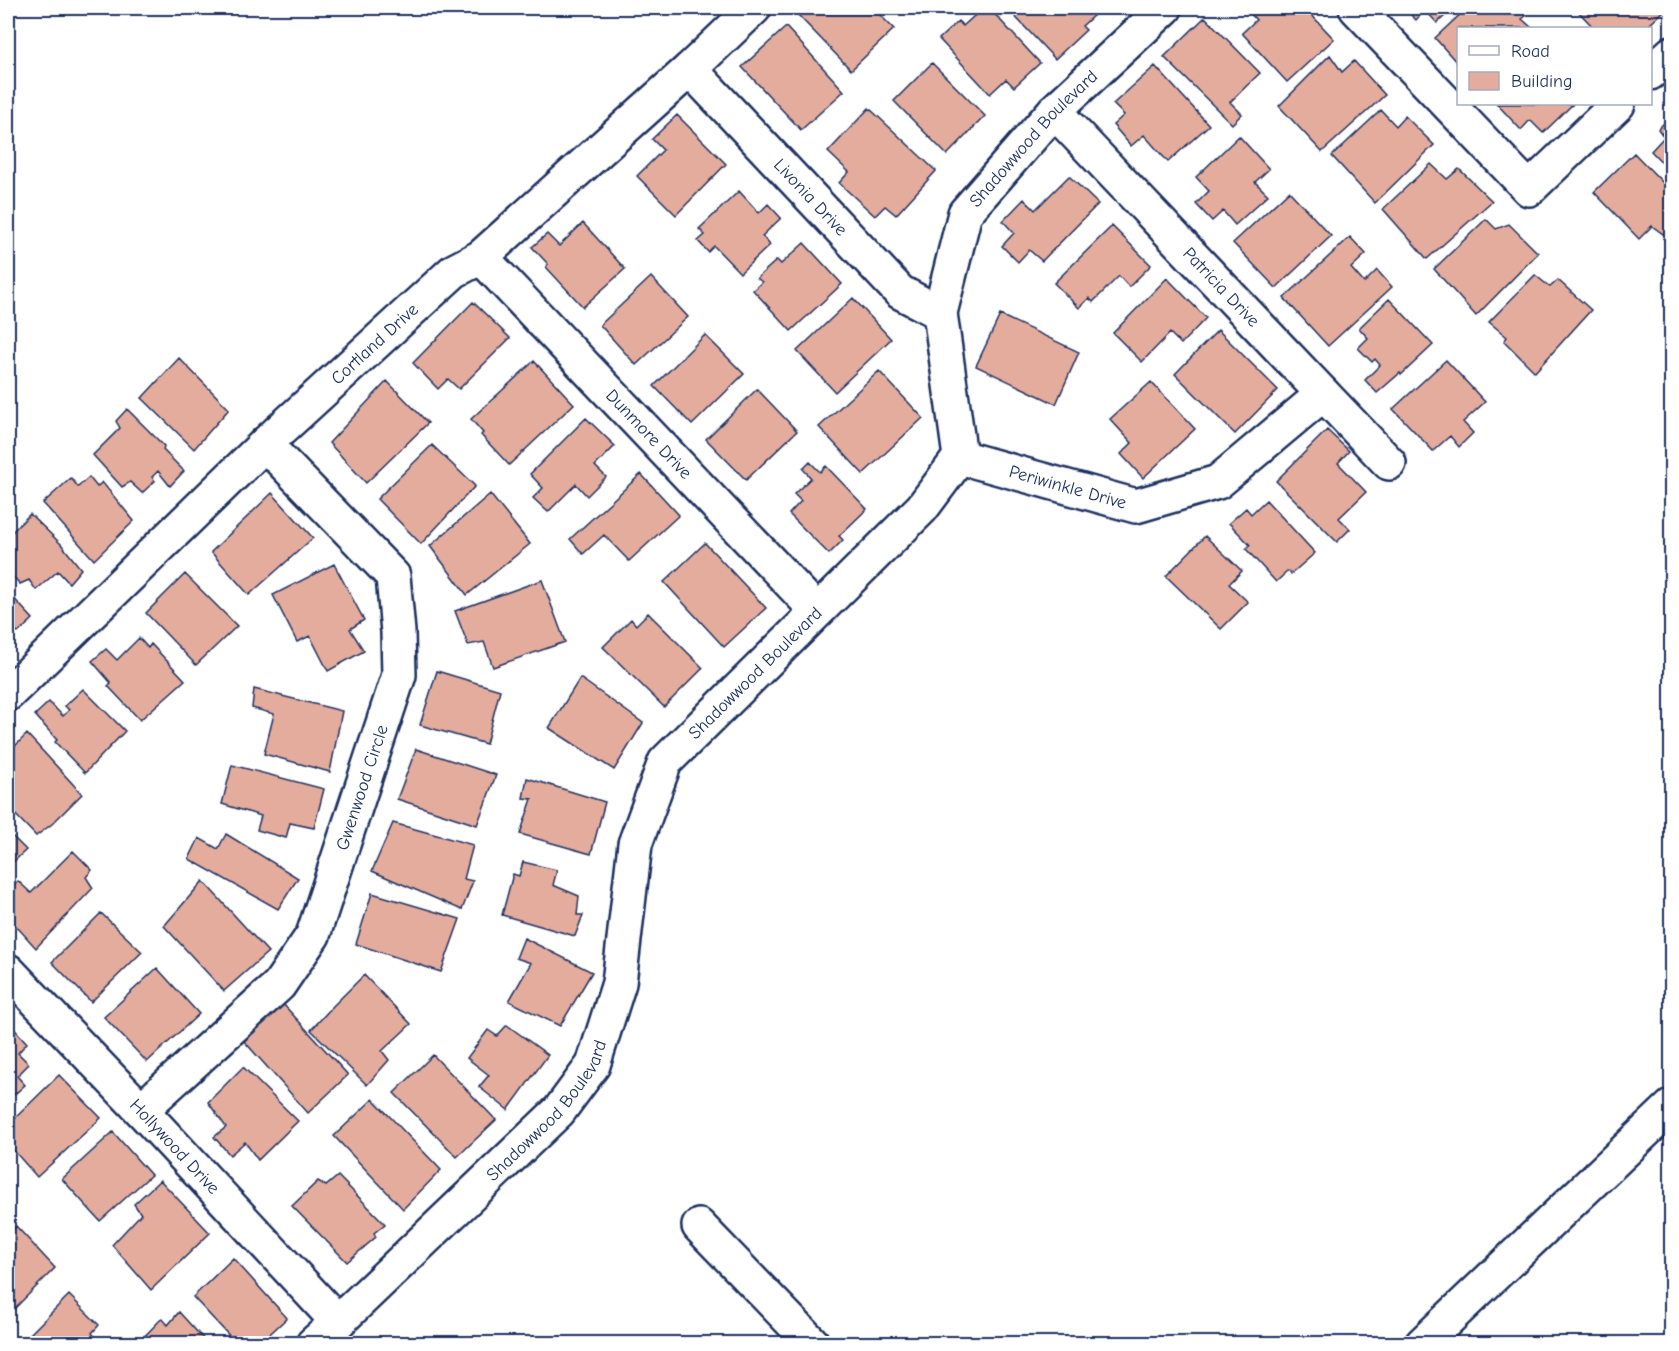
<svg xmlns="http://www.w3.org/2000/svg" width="1679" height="1351" viewBox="0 0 1679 1351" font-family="'Comic Neue',sans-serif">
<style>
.building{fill:#e4ac9d;stroke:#1b2f5e;stroke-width:1.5}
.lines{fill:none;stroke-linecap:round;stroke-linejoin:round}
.minor-casing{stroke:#1b2f5e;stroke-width:38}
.minor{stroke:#fff;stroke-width:33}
.labels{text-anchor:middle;stroke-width:6;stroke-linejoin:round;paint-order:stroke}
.street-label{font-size:18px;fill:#1b2f5e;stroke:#fff}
</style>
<rect width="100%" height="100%" fill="#fff"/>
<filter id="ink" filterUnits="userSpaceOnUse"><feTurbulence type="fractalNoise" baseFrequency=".0167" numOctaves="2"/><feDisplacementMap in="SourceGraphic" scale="12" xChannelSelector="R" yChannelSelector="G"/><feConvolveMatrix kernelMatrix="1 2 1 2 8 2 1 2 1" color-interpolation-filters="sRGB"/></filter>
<g filter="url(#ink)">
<path class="building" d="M806 8H873L894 29 851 70 798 15Z
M897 8H909L902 13Z
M983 8H989L1040 63 1014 87 1006 79 990 94 939 39 958 21 963 26Z
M1007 8H1087L1094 15 1082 26 1086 30 1055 59Z
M1256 8H1305L1334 39 1287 82 1242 33 1256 20 1250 13Z
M1404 8H1454L1437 23 1425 10 1416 20Z
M1467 8H1519L1526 16 1522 19 1532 28H1458V64L1435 38Z
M1575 8H1667L1646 28H1594Z
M1205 17 1260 73 1230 102 1242 114 1232 124 1164 57Z
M786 27 844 91 801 130 742 67Z
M1330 55 1342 72 1354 61 1385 95 1322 152 1279 106Z
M932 63 985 116 947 155 894 101Z
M1155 66 1209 125 1168 162 1144 135 1131 146 1113 125 1124 115 1113 104Z
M1497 104H1573L1543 133 1530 120 1521 130Z
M869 108 936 171 896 215 885 206 875 216 839 183 849 172 828 152Z
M1381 110 1396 126 1405 116 1434 145 1375 203 1332 156Z
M677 115 726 164 676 215 637 176 663 150 652 139Z
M1672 115V173L1651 151 1664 137 1658 129Z
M1239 136 1269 169 1255 182 1268 195 1235 225 1223 211 1212 221 1196 204 1209 191 1196 177Z
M1634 153 1672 192V226L1663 234 1652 226 1639 239 1594 192Z
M1431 164 1447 179 1459 169 1492 201 1427 259 1383 209Z
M1069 176 1098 204 1042 261 1029 250 1018 262 1002 246 1014 233 1003 221 1024 199 1035 210Z
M739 191 759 213 768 204 781 218 762 236 770 245 740 273 714 246 708 252 698 241 705 235 699 229Z
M1289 191 1331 236 1276 288 1233 243Z
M1486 219 1496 229 1509 224 1538 253 1476 316 1434 269Z
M583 223 625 269 583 307 546 267 548 264 532 247 547 234 559 246Z
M1112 226 1151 265 1129 287 1119 276 1093 302 1089 298 1079 308 1054 283Z
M1350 237 1366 254 1351 268 1364 283 1377 270 1392 287 1328 346 1284 298Z
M804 243 842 284 791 331 753 290 762 282 757 278 777 260 781 264Z
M1535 275 1550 287 1558 280 1591 310 1535 372 1504 341 1507 337 1489 322Z
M651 277 688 317 636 365 600 325Z
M1167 278 1206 318 1181 344 1170 333 1142 362 1113 333Z
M853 298 891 339 835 392 797 351Z
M1389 299 1433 345 1401 375 1400 373 1377 393 1365 380 1380 365 1375 359 1372 362 1358 348 1368 338 1359 328Z
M473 302 510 338 459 389 448 379 438 389 413 363Z
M1000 315 1079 352 1056 404 976 366Z
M1218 330 1278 390 1235 434 1175 374Z
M705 335 744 374 692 425 654 386Z
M179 358 229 409 194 449 142 398Z
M1446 360 1485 402 1463 422 1473 433 1459 447 1450 436 1433 451 1393 409Z
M534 361 574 404 509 465 481 435 483 433 471 419Z
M879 371 923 418 863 474 819 427Z
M387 381 428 423 366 483 329 443Z
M1151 382 1195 429 1143 478 1121 454 1132 443 1110 419Z
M757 389 797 431 746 480 706 439Z
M127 409 164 446 163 450 184 471 170 486 158 471 152 477 155 481 142 493 130 482 122 487 93 455 120 428 116 421Z
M586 418 615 446 595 466 606 477 587 496 576 484 548 512 533 498 543 488 530 474Z
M1327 430 1349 451 1338 463 1366 492 1339 518 1350 529 1337 542 1276 481Z
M432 445 475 486 421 544 377 499Z
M810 462 820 472 826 466 867 509 839 536 843 540 829 554 789 514 801 501 794 494 811 478 803 469Z
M641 474 679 515 629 561 604 535 583 554 570 539Z
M89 477 97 487 102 482 134 521 94 560 43 503 71 478 78 487Z
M272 493 313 538 249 595 211 552Z
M490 494 530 544 467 595 430 546Z
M1266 500 1315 553 1291 574 1288 571 1276 582 1246 549 1250 545 1229 523 1246 508 1251 514Z
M30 514 61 544 81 569 69 583 58 571 36 590 29 580 20 584 8 571V536Z
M1205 536 1242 571 1229 584 1248 602 1221 629 1166 576Z
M705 543 766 608 724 647 664 582Z
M334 564 364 620 350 629 364 651 328 671 310 636 297 642 273 595Z
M185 574 237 626 196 665 146 613Z
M542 580 565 642 493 667 484 642 468 645 455 611Z
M8 592 33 619 18 633 8 620Z
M648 613 703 668 664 707 603 647 631 619 636 625Z
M139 638 148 648 151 644 185 680 140 720 108 686 111 683 92 661 106 649 117 660Z
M437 671 500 690 486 744 420 725Z
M580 678 643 723 614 770 549 728Z
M83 689 125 731 85 773 55 742 57 740 35 715 49 702 63 716 69 710 65 706Z
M254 689 342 711 330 772 264 754 274 714 252 708Z
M27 734 82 794 52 824 36 836 8 807V753Z
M416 749 496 775 477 825 397 799Z
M232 765 324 789 314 828 290 823 286 838 257 830 261 816 222 804Z
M527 778 605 802 591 854 520 834 532 799 523 798Z
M393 823 473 845 464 879 473 881 462 910 372 871Z
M8 832 26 850 8 867Z
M226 834 298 878 278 909 189 859 199 838 218 849Z
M73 851 92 870 86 877 93 888 36 948 8 917V892L18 881 31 893Z
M523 862 557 870 553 885 579 896 577 915H583L575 936 502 915 513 874 519 876Z
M203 881 268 952 224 991 164 926Z
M372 893 460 919 441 972 356 944Z
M101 913 142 952 91 1002 52 962Z
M524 938 592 972 560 1026 509 1001 531 963 516 958Z
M157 968 199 1014 147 1062 104 1017Z
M364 975 411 1024 382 1051 389 1060 367 1085 311 1030 333 1006Z
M283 1004 348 1075 308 1113 244 1041Z
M8 1022 27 1043 18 1053 29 1064 17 1076 25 1085 8 1100Z
M507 1025 548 1055 508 1110 479 1087 489 1075 467 1058 488 1030 497 1036Z
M433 1055 496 1120 457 1157 394 1093Z
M243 1067 298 1121 258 1160 245 1142 230 1155 214 1137 226 1127 208 1102Z
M59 1075 101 1118 37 1177 8 1144V1125Z
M373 1099 441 1170 403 1209 334 1136Z
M113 1132 151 1175 100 1221 62 1179Z
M338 1176 385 1224 374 1233 376 1237 347 1262 292 1206 318 1181 326 1186Z
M160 1180 210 1233 151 1290 112 1245 141 1214 134 1204Z
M16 1226 55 1268 8 1315V1236Z
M233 1258 287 1318 259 1344H237L193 1297Z
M69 1295 99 1325 92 1333 101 1344H20Z
M179 1312 208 1344H137L162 1318 168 1325Z"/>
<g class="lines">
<g class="minor-casing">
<g id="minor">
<path d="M1356 8 1529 189 1618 104"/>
<path id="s1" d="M690 69 900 292 940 313"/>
<path d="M1650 73 1672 53"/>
<path id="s2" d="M1054 111 1389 463"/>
<path id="s3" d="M481 257 817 611"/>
<path id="s4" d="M960 457 1136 506 1218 482 1323 394"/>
<path id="s5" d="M8 694 265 444 454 271 481 257 690 69 754 8"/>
<path id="s6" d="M8 971 141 1110 338 1322"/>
<path id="s7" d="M141 1110 279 985 313 935 399 675 398 632 393 576 265 444"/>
<path d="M699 1226 813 1344"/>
<path id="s8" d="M313 1344 338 1322 559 1111 593 1065 619 983 635 844 665 762 922 508 960 457 940 313 965 213 1054 111 1165 8"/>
<path d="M1422 1344 1672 1106"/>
</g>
</g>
<use href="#minor" class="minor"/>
</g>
</g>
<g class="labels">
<g class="street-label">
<text dy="6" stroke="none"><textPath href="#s8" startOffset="1484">Shadowwood Boulevard</textPath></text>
<text dy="6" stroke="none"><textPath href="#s1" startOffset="176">Livonia Drive</textPath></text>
<text dy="6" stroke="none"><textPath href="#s2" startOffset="243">Patricia Drive</textPath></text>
<text dy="6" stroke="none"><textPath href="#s5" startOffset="507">Cortland Drive</textPath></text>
<text dy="6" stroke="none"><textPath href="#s3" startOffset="244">Dunmore Drive</textPath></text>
<text dy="6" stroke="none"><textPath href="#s4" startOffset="112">Periwinkle Drive</textPath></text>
<text dy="6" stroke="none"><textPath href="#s8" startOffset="836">Shadowwood Boulevard</textPath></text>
<text dy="6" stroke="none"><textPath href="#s7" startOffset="402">Gwenwood Circle</textPath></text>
<text dy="6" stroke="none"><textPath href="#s8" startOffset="332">Shadowwood Boulevard</textPath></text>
<text dy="6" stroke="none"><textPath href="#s6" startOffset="242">Hollywood Drive</textPath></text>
</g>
</g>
<rect width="1679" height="1351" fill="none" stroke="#fff" stroke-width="30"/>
<rect x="15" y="15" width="1649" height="1321" fill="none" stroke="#1b2f5e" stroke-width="2" filter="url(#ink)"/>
<rect x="1457" y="27" width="195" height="78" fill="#ffffff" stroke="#a4acbf" stroke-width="1.5"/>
<rect x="1469" y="46" width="30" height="9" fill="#ffffff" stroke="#a4acbf" stroke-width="1.5"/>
<text x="1511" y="57" font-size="18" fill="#1b2f5e">Road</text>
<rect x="1469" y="72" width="30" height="18" fill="#e4ac9d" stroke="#a4acbf" stroke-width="1.5"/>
<text x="1511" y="87" font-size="18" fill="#1b2f5e">Building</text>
</svg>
